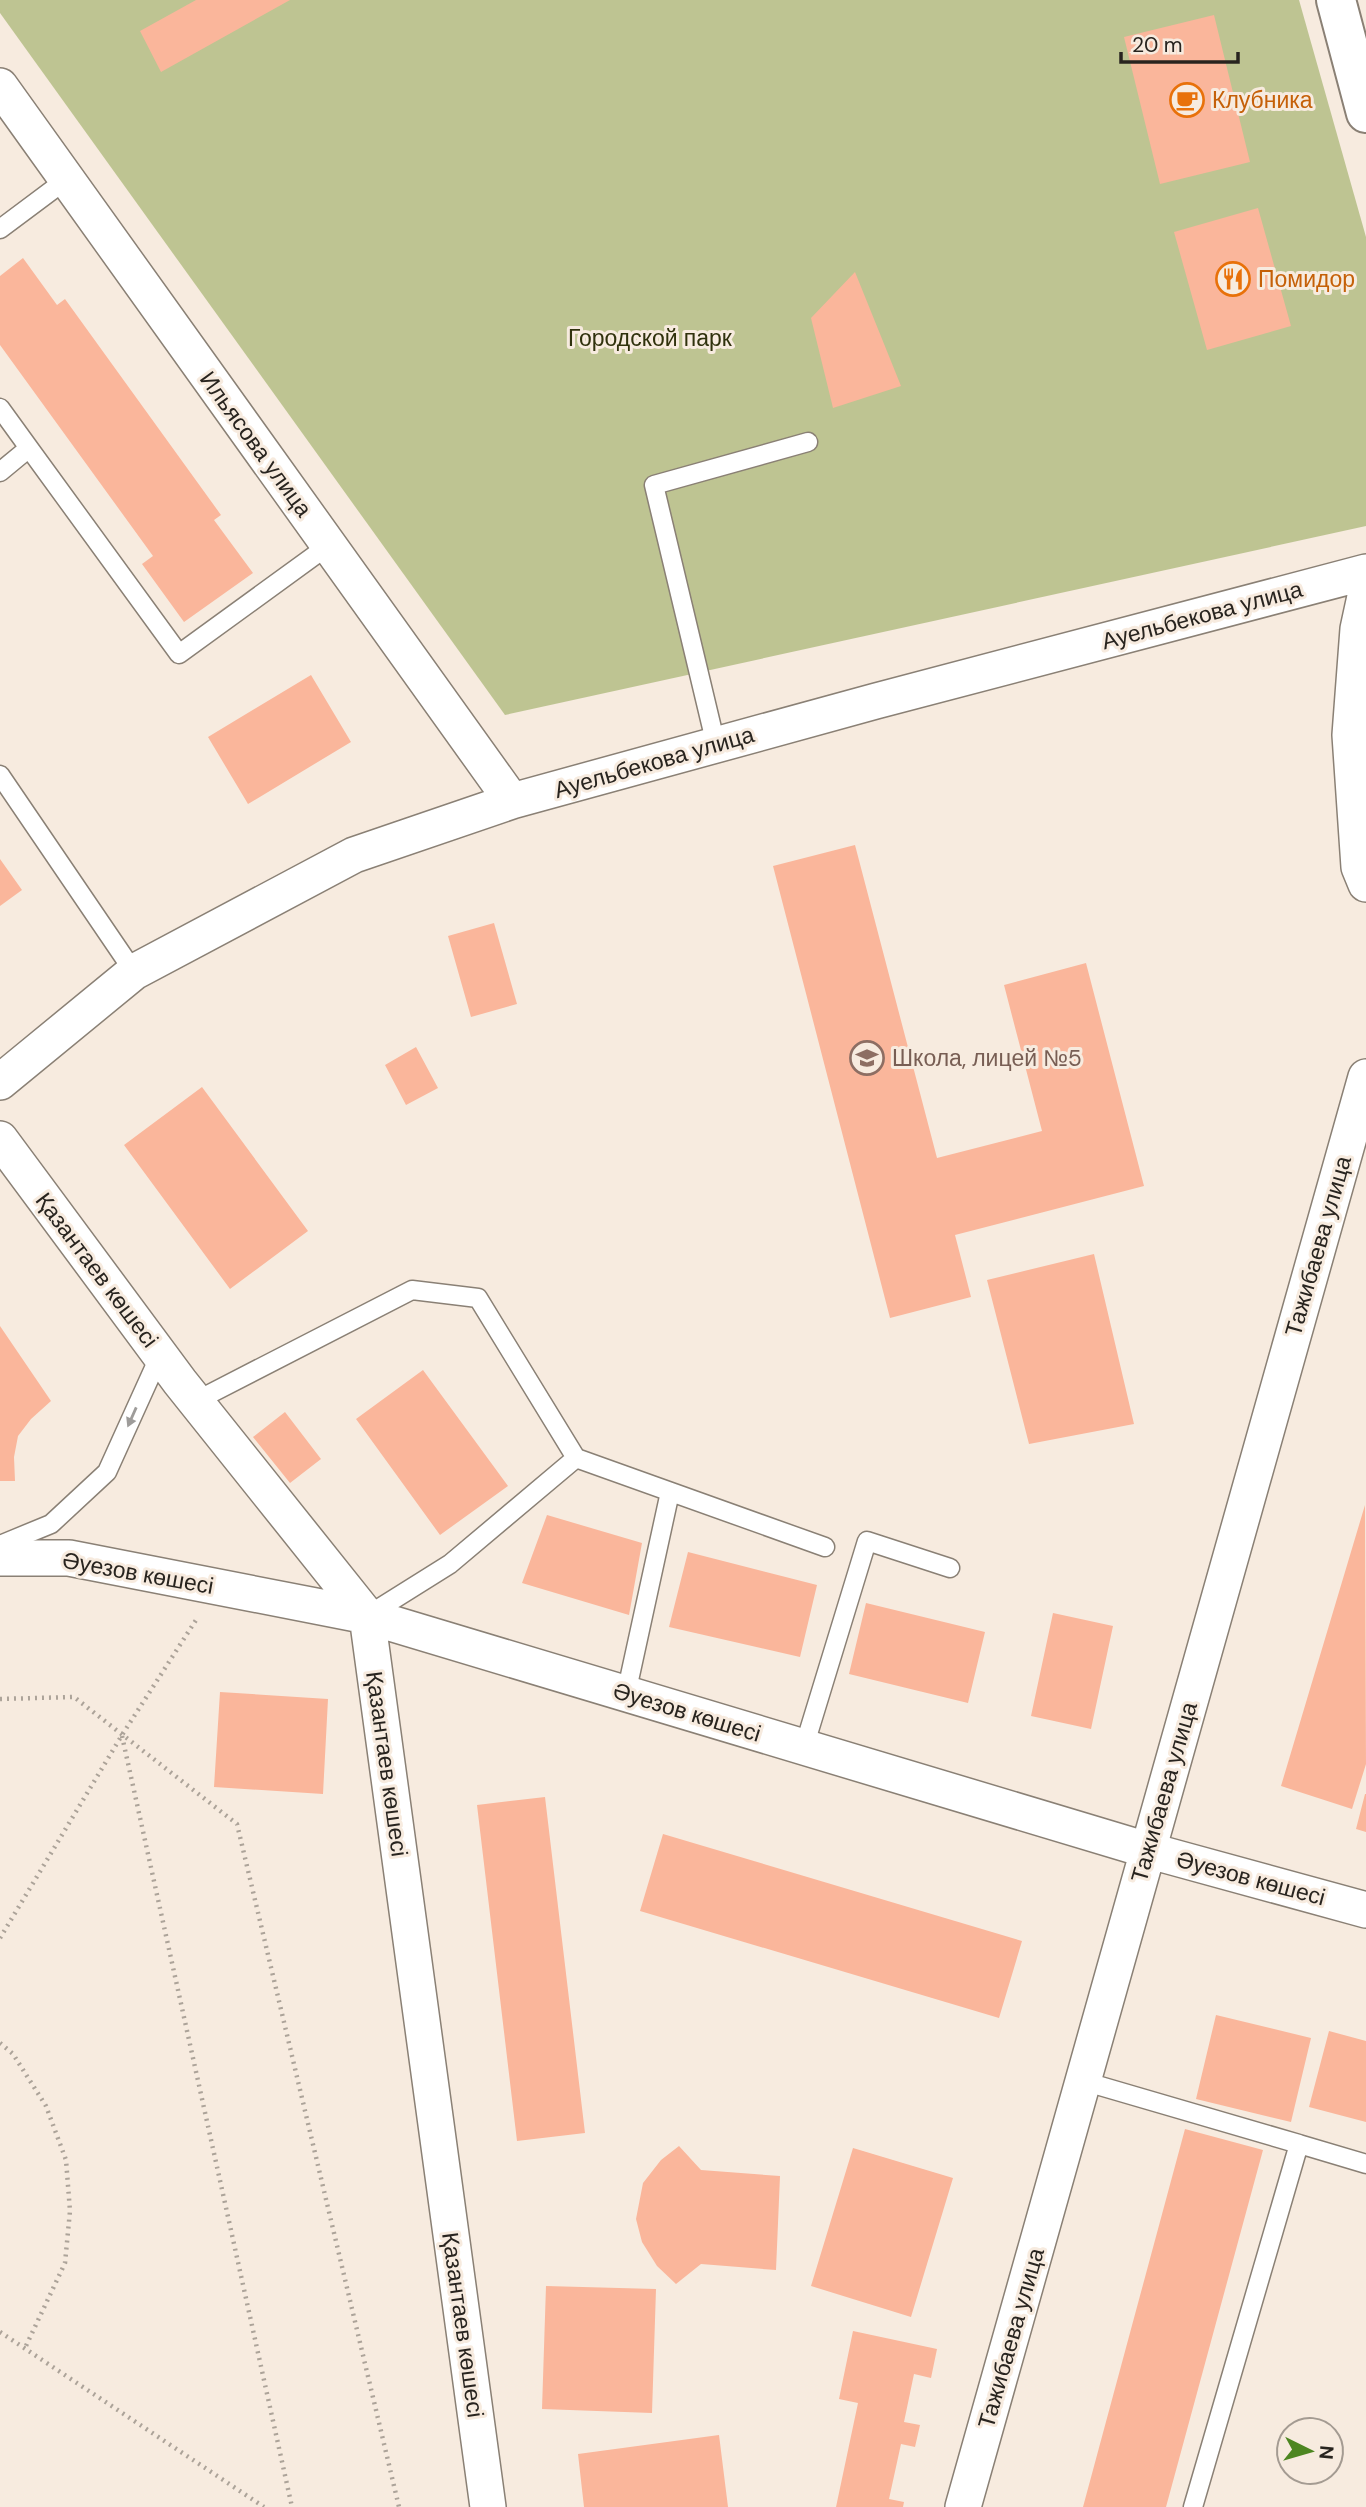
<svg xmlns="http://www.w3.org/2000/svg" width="1366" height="2507" viewBox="0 0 1366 2507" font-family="'DM Sans',sans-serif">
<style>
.green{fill:#bec492}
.building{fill:#fab69b}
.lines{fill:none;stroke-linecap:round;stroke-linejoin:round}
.service-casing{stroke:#8a8075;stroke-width:21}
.minor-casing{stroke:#8a8075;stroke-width:38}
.tertiary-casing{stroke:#8a8075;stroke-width:42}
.path{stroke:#aca399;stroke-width:4.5;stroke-dasharray:2 5;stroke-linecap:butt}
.service{stroke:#fff;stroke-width:18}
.minor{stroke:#fff;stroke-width:35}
.tertiary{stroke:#fff;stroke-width:38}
.oneway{fill:#9e9c9a}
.labels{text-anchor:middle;stroke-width:6;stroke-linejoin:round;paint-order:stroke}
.food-label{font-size:23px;fill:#c56008;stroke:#f7ebdf;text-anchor:start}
.park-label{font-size:23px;fill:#30320d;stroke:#f7ebdf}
.street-label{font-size:23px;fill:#28241f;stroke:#f7ebdf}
.education-label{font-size:23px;fill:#785e54;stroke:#f7ebdf;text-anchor:start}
</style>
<rect width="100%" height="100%" fill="#f7ebdf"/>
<path class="green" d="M0 0H1299L1366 237V526L505 715 0 13Z"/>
<path class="building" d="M196 0H290L161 72 140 31Z
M1214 15 1250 162 1160 184 1124 37Z
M1258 208 1291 326 1207 350 1174 232Z
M23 258 57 305 65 299 221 515 214 520 253 573 184 622 142 564 153 556 0 345V276Z
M855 272 901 386 833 408 811 318Z
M311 675 351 742 248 804 208 737Z
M855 845 937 1158 1042 1131 1004 985 1086 963 1144 1186 955 1235 971 1297 890 1318 773 866Z
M0 859 22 890 0 906Z
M494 923 517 1004 471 1017 448 936Z
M416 1047 438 1088 406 1105 385 1065Z
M202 1087 308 1231 230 1289 124 1145Z
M1094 1254 1134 1424 1029 1444 987 1280Z
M0 1326 51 1401 31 1419 18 1436 14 1457 15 1481H0Z
M423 1370 508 1486 440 1535 356 1419Z
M285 1412 321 1459 290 1483 253 1437Z
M1365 1505 1366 1764 1352 1809 1281 1786Z
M547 1515 642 1543 629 1615 522 1583Z
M688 1552 817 1585 800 1657 669 1627Z
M866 1603 985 1632 968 1703 849 1674Z
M1053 1613 1113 1626 1091 1729 1031 1716Z
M220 1692 328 1699 323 1794 214 1787Z
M1365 1794H1366V1832L1356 1829Z
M545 1797 585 2133 517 2141 477 1805Z
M663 1834 1022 1941 999 2018 640 1911Z
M1216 2015 1311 2038 1291 2122 1196 2099Z
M1329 2031 1366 2041V2122L1309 2107Z
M1185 2129 1263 2150 1166 2507H1083Z
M679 2146 701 2170 780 2176 776 2270 701 2264 676 2284 657 2266 642 2242 636 2219 643 2183 661 2160Z
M853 2148 953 2178 911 2317 811 2286Z
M546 2286 656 2289 652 2413 542 2409Z
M853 2331 937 2349 931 2378 914 2374 904 2422 920 2425 915 2447 901 2444 889 2499 904 2502 903 2507H836L858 2403 839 2399Z
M719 2435 728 2507H584L578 2454Z"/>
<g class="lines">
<g class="service-casing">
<path id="service" d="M0 229 67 179
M0 408 29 448 0 472
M29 448 179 654 329 545
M716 745 654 485 808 442
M0 775 134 972
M196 1401 412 1290 478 1298 576 1458 825 1547
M0 1545 51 1524 107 1472 160 1355
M367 1616 450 1564 576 1458
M626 1694 670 1492
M804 1747 867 1541 950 1568
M1083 2081 1299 2144 1193 2507
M1299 2144 1366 2164"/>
</g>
<g class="minor-casing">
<path id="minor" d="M0 86 512 801
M1366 592 1358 629 1350 735 1359 867 1366 884
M0 1082 134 972 354 855 512 801 876 701 1366 572
M0 1139 180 1382 367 1616 488 2507
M0 1558H69L367 1616 1147 1850 1366 1910
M963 2507 1366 1077"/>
</g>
<g class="tertiary-casing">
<path id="tertiary" d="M1336 0 1366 113"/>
</g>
<path class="path" d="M0 1699 74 1697 237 1824 399 2507
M122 1736 292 2507
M0 1938 122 1735 196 1620
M0 2043 13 2054 46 2106 66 2160 70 2211 65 2263 25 2348
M0 2332 264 2507"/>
<use href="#service" class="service"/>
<use href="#minor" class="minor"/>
<use href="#tertiary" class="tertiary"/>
</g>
<defs><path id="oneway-solid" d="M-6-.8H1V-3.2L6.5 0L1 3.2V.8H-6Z" transform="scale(1.75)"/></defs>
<use class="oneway" href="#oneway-solid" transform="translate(132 1417) rotate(114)"/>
<defs>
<g id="cafe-ring" transform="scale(1.75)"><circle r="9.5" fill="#f7ebdf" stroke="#e8710a" stroke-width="1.5"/><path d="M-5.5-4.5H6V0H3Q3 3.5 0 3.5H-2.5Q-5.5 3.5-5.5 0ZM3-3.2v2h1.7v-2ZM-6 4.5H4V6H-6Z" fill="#e8710a"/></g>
<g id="restaurant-ring" transform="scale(1.75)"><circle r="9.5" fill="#f7ebdf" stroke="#e8710a" stroke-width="1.5"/><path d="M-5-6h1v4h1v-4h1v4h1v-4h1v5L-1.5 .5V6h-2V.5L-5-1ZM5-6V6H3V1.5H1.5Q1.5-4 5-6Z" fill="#e8710a"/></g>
<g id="university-ring" transform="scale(1.75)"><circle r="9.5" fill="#f7ebdf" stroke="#8d6e63" stroke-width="1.5"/><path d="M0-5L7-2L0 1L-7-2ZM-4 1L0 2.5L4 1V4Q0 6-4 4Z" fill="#8d6e63"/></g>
</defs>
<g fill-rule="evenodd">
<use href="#cafe-ring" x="1187" y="100"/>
<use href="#restaurant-ring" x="1233" y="279"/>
<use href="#university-ring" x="867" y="1058"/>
</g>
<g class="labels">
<g class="food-label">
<text x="1212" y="108">Клубника</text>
<text x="1258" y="287">Помидор</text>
</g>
<g class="park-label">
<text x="650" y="346">Городской парк</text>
</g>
<g class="street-label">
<text transform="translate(256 444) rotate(54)" y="8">Ильясова улица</text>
<text transform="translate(1202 615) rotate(-15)" y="8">Ауельбекова улица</text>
<text transform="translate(654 762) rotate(-16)" y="8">Ауельбекова улица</text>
<text transform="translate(1318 1246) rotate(-74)" y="8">Тажибаева улица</text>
<text transform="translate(97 1270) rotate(53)" y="8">Қазантаев көшесі</text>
<text transform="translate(138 1573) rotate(10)" y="8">Әуезов көшесі</text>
<text transform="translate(687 1712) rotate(17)" y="8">Әуезов көшесі</text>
<text transform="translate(387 1764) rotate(82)" y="8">Қазантаев көшесі</text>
<text transform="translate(1164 1792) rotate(-74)" y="8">Тажибаева улица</text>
<text transform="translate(1251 1878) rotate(15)" y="8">Әуезов көшесі</text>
<text transform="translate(463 2325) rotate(82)" y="8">Қазантаев көшесі</text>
<text transform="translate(1011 2338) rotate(-74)" y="8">Тажибаева улица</text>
</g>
<g class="education-label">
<text x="892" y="1066">Школа, лицей №5</text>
</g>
</g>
<g transform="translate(1310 2451) rotate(95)"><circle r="33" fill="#f7ebdf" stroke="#a49b92" stroke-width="2"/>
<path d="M0-5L12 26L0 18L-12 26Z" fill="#4d8621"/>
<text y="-10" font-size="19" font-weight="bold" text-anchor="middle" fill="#28241f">N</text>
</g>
<path d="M1121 52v10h117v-10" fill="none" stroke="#28241f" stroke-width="3.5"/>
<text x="1132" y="52" font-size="21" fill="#28241f" stroke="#f7ebdf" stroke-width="5" paint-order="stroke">20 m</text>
</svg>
